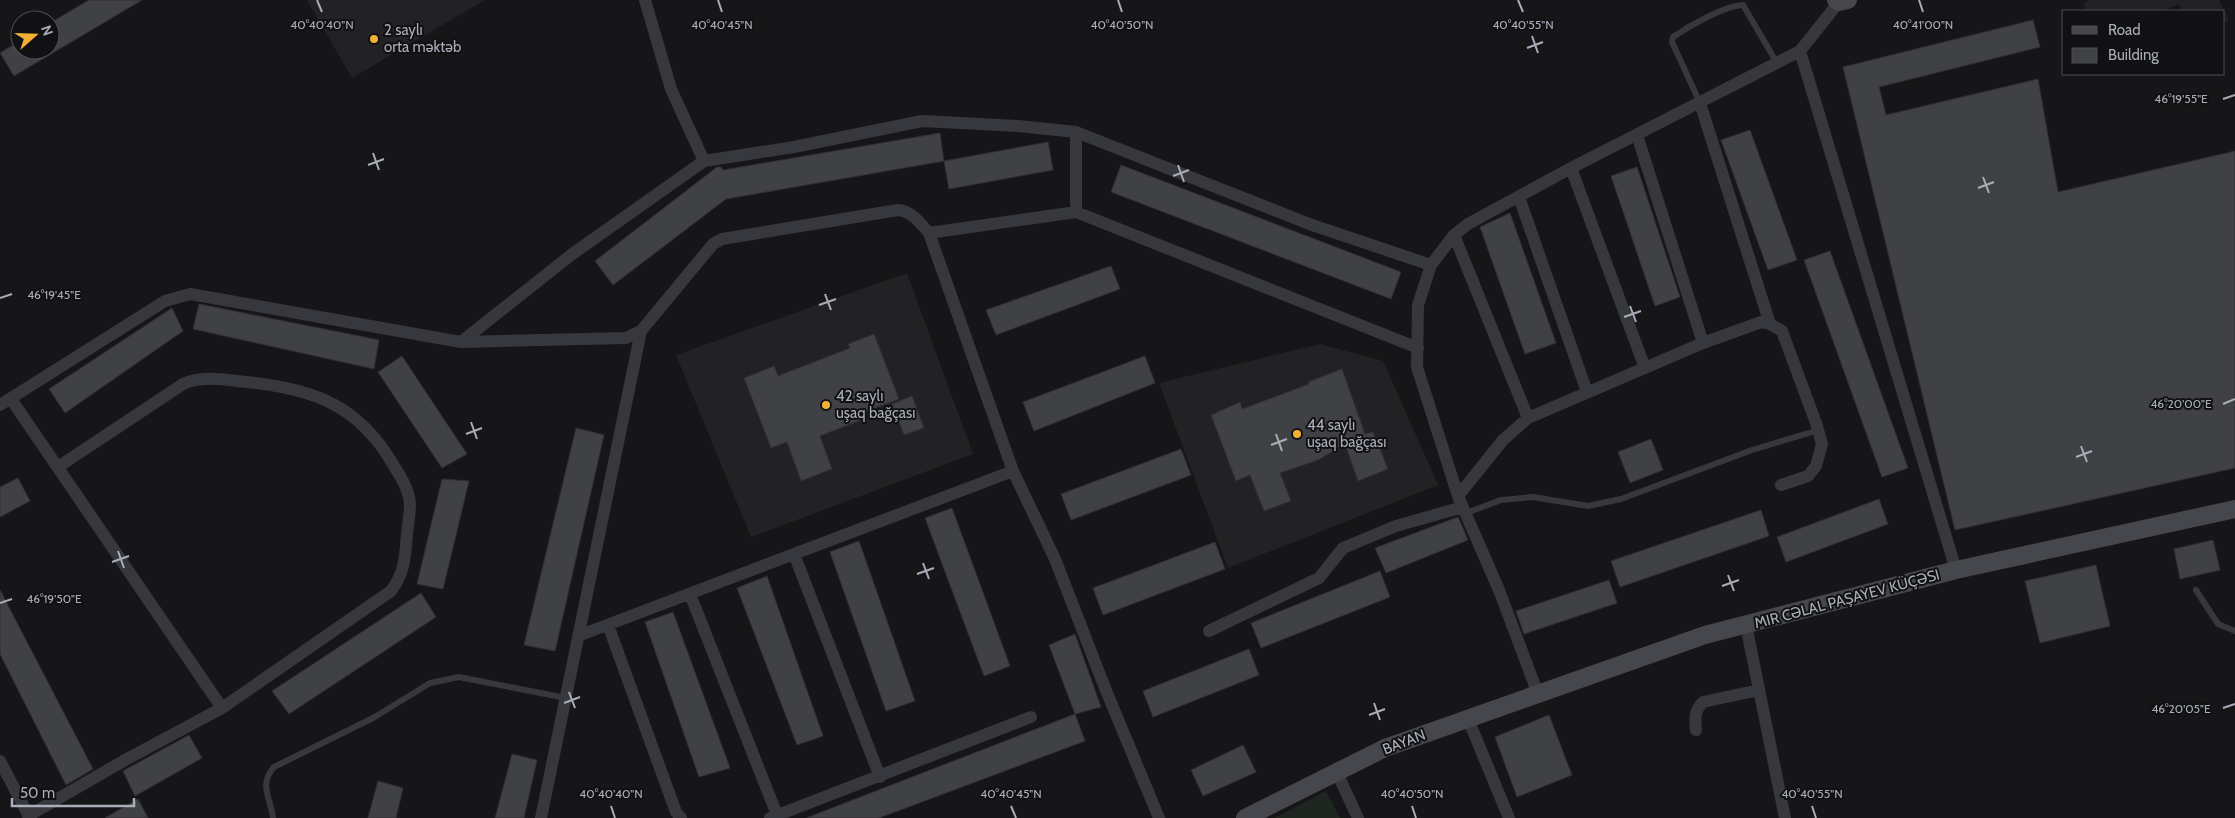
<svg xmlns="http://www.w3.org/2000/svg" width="2235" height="818" viewBox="0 0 2235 818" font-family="Cabin,sans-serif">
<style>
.built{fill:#222225}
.green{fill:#1e261f}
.building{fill:#404145;stroke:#303034}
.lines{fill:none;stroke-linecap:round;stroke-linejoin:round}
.lane{stroke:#37383d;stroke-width:6}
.street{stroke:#37383d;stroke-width:12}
.secondary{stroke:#45474d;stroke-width:18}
.ticks{fill:none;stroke:#a8adb8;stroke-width:2}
.poi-dot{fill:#f2b134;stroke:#111113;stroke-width:2}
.labels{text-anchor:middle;stroke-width:4;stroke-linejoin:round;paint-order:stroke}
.poi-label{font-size:15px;fill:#a8adb8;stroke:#111113;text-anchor:start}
.street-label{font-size:15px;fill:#a8adb8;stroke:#111113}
.ticks-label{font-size:12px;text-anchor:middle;fill:#a8adb8;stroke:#111113;stroke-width:4;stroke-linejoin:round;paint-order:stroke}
</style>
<rect width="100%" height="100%" fill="#161618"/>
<path class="built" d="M307 0H485L352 78Z
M2089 0H2219L2229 20 2224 23V11H2183L2179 4 2163 11H2087L2083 3Z
M907 273 973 454 751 537 676 355Z
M1320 344 1383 361 1438 485 1228 568 1159 383Z"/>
<path class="green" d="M1326 791 1340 818H1275Z"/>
<path class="building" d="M89 0H142L14 76 0 53 20 41V50H50V23Z
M2033 20 2040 47 1879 87 1886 115 2038 79 2058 192 2235 151V468L1955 530 1843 67Z
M1750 130 1797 260 1768 270 1721 140Z
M940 133 944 161 726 199 613 285 595 261 717 167H721L723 170Z
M1048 142 1053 170 949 189 944 161Z
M1121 165 1401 272 1391 299 1111 192Z
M1637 167 1680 297 1655 306 1611 176Z
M1510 213 1556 343 1525 354 1480 227Z
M1830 251 1908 468 1882 477 1804 260Z
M1111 266 1120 289 996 335 986 310Z
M199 304 379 340 374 369 193 329Z
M172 308 183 331 65 413 49 389Z
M874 334 899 399 859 414 861 420 820 436 832 469 801 481 787 442 771 448 744 378 774 366 778 376 850 348 848 344Z
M402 356 467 454 442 468 378 372Z
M1145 356 1155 383 1034 431 1023 402Z
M1342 369 1365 434 1373 432 1388 469 1358 481 1345 444 1318 460 1280 473 1291 501 1264 511 1250 475 1236 481 1211 415 1240 402 1242 409 1309 384 1308 382Z
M912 396 924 428 904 435 892 404Z
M576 428 604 435 555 651 524 645Z
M1651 439 1663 470 1630 483 1618 452Z
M1181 449 1191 475 1071 520 1061 494Z
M18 478 30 501 0 517V487Z
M442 479 469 481 443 589 417 584Z
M1879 499 1888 524 1786 562 1777 537Z
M952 508 1010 666 984 676 925 518Z
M1761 510 1769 536 1620 587 1611 561Z
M1458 517 1468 540 1386 573 1375 548Z
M2213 540 2220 570 2180 579 2174 549Z
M859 541 915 701 886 711 830 552Z
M1215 542 1225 569 1103 615 1093 588Z
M2096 565 2110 626 2040 643 2025 581Z
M1380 571 1390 597 1261 648 1251 623Z
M767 576 823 736 797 745 737 588Z
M1609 580 1617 603 1524 634 1516 611Z
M0 590 93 769 66 785 0 654Z
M421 593 436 617 289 714 272 691Z
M673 612 730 768 699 777 645 622Z
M1075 634 1101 707 1075 714 1049 645Z
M1249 649 1259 675 1153 717 1143 691Z
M1075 714 1085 741 879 818H806Z
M1549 715 1572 775 1517 797 1495 737Z
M189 735 202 758 135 796 123 771Z
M1243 745 1256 772 1203 796 1191 770Z
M512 754 537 760 524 818H495Z
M378 781 403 788 396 818H368Z
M138 799 148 818H105Z"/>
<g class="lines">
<path class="lane" d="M1700 103 1672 42 1673 37C1689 26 1724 6 1743 5L1777 63
M1466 513 1501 500 1533 497 1588 506 1621 499 1752 450 1819 430
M2196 590 2218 624 2235 631
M273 818C271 798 258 785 274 767L373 718 430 683 459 677 566 698"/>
<path class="street" d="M645 0 671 89 704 161
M1800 51 1956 570
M1700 103 1770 324
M1637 135 1703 343
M1571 168 1645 368
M1519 197 1587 392
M1076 212V132
M929 233 1076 212 1418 348
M1454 235 1528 418
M461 342 571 255 704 161 794 147 922 121 1018 126 1076 132 1312 225 1431 265
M11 399 222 708
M0 405 165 301 190 294 461 342 626 338 641 331 713 244 722 239 898 210C912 211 920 223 929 233L1013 471 1055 559 1105 688 1159 818
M1458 496 1503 440 1528 418 1703 343 1761 322 1770 324 1782 331 1816 423 1822 444 1816 466 1808 476 1781 485
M794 554 880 777
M690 594 777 815
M608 625 676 812 681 818
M1746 625 1785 818
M1209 631 1319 578 1343 548 1396 526 1463 507
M578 636 1013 471
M1538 694 1499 590 1458 496 1417 367 1418 305 1431 265 1454 235 1468 224 1571 168 1800 51 1839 2
M1468 719 1509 818
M1696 730C1695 718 1694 711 1703 702L1759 690
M0 761 30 818
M1337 773 1358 818
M28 816 125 760 222 708 391 591C405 572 405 557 407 534 408 524 410 513 410 504 409 490 401 477 394 466 359 405 314 389 247 382 225 380 204 375 183 384L58 467
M541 818 641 331
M770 818 1031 717"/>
<path class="secondary" d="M1836 0 1839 2 1848 0
M1245 818 1385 748 1705 635 1956 570 2235 509"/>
</g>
<path class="ticks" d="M317 0 322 12M718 0 722 12M1118 0 1122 12M1518 0 1523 12M1919 0 1923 12M1532 36 1538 53M1527 48 1543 42M2223 99 2235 95M373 153 379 170M368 165 384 159M1178 165 1184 182M1173 176 1189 170M1983 177 1989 193M1978 188 1994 182M825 294 831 310M0 298 12 294M819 305 836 299M1630 306 1636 322M1624 317 1641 311M2223 404 2235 399M471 422 477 439M466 434 482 428M1276 434 1282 451M1271 445 1287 439M2081 446 2087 462M2076 457 2092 451M118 551 124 568M112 562 129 556M923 563 929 579M917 574 934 568M1728 575 1734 591M1722 586 1739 580M0 603 12 599M569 692 575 708M564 703 580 697M1374 703 1380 720M2223 708 2235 704M1369 715 1385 709M611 806 615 818M1011 806 1016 818M1412 806 1416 818M1812 806 1816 818"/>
<g class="poi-dot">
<circle cx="374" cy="39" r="5"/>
<circle cx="826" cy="405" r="5"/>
<circle cx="1297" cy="434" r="5"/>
</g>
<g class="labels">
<g class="poi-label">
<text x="384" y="35">2 saylı<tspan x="384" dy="17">orta məktəb</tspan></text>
<text x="836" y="401">42 saylı<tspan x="836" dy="17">uşaq bağçası</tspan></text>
<text x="1307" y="430">44 saylı<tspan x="1307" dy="17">uşaq bağçası</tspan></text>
</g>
<g class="street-label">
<text transform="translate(1847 599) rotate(-15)" y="5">MIR CƏLAL PAŞAYEV KÜÇƏSI</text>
<text transform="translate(1404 742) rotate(-21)" y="5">BAYAN</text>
</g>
</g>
<g class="ticks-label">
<text x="322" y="29">40°40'40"N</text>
<text x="722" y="29">40°40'45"N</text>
<text x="1122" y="29">40°40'50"N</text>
<text x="1523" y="29">40°40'55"N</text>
<text x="1923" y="29">40°41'00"N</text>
<text x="2181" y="103">46°19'55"E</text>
<text x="54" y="299">46°19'45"E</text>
<text x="2181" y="408">46°20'00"E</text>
<text x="54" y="603">46°19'50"E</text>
<text x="2181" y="713">46°20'05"E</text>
<text x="611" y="798">40°40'40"N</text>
<text x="1011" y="798">40°40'45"N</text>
<text x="1412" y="798">40°40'50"N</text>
<text x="1812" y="798">40°40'55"N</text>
</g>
<rect x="2062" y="10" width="162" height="65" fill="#111113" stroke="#4d4f55"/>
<rect x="2072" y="26" width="25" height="8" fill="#45474d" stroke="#4d4f55"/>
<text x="2108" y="35" font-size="15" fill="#a8adb8">Road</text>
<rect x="2072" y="48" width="25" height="15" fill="#404145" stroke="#4d4f55"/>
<text x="2108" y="60" font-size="15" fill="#a8adb8">Building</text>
<g transform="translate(35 35) rotate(70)"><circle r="24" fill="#111113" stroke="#4d4f55"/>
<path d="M0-4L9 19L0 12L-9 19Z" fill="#f2b134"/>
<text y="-8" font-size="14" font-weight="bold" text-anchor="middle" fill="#a8adb8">N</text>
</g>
<path d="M12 798v8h122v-8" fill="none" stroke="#a8adb8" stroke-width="2.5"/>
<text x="20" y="798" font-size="15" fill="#a8adb8" stroke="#111113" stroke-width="4" paint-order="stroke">50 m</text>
</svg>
